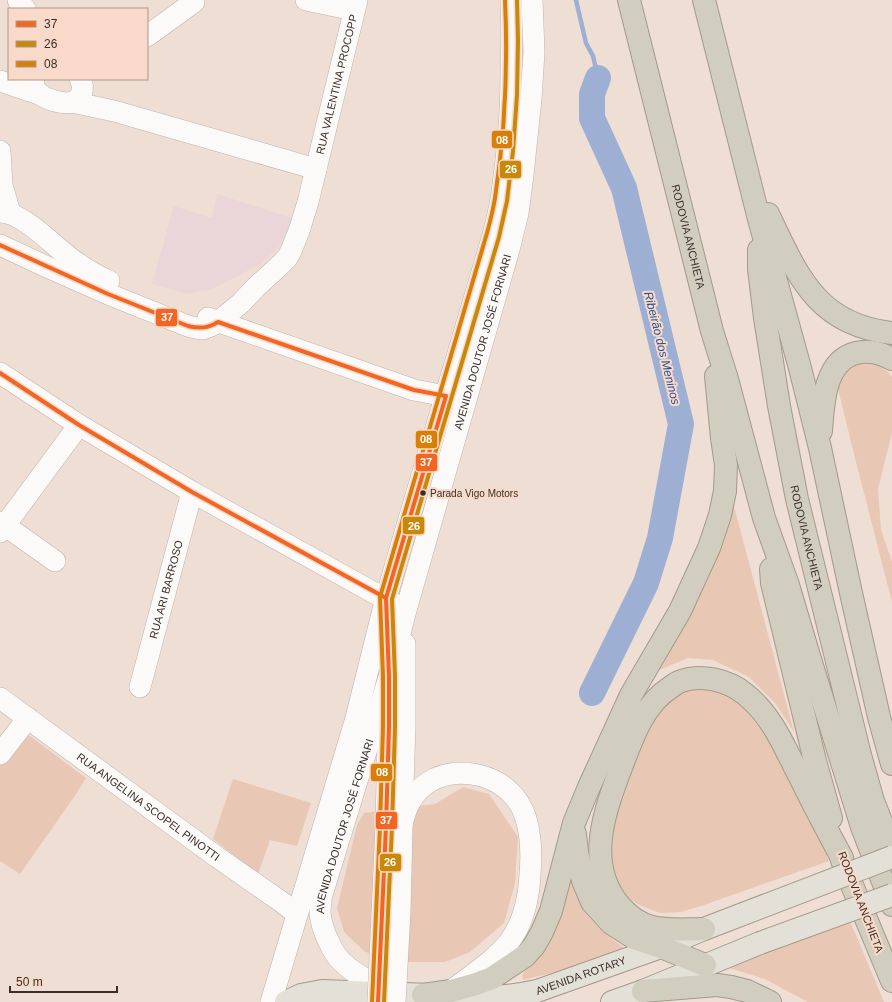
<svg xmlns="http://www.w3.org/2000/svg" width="892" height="1002" viewBox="0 0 892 1002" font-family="Arial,sans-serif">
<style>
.education{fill:#ead6d9}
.green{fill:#e8c7b5}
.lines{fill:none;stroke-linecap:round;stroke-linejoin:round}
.stream{stroke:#9db0d4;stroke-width:4.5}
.river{stroke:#9db0d4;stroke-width:26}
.minor-casing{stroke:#bfb3ab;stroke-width:22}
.major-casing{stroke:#a39a88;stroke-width:24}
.highway-casing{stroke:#a39a88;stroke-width:24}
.minor{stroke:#fcfaf9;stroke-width:21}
.major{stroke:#e2e0d7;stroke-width:22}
.highway{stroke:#d1cec0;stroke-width:22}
.minor-bridge-casing{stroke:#bfb3ab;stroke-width:22;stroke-linecap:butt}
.major-bridge-casing{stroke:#a39a88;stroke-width:24;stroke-linecap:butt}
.minor-bridge{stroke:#fcfaf9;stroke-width:21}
.major-bridge{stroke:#e2e0d7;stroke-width:22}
.bus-1-casing{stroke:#f9daca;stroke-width:7}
.bus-2-casing{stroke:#f9daca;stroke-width:7}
.bus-3-casing{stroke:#f9daca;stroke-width:7}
.bus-1{stroke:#f26522;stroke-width:4}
.bus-2{stroke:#c8880a;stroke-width:4}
.bus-3{stroke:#d87f08;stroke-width:4}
.bus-dot{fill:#3a2e28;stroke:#f9daca;stroke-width:1.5}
.labels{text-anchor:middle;stroke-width:4;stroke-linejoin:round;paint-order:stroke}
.bus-label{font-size:10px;fill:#3a2e28;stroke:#f9daca;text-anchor:start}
.street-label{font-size:11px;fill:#3a2e28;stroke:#f9daca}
.water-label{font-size:12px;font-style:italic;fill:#245093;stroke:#f9daca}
.line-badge{stroke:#f9daca;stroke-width:1.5}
.badge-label{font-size:11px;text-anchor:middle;font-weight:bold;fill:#fff}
</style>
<rect width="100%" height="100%" fill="#eeded4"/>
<path class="education" d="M217 194 295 219 281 245 261 264 212 289 188 294 152 284 174 206 212 218Z"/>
<path class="green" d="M855 363H877L889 373 892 377V433L878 489 881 530 892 562V602L855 458 838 389C840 378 846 370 855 363Z
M732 499 794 732 776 704 749 677 713 660 688 658 657 671Z
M697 683 721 689 745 708 767 738 818 832 829 861 701 906 681 912 660 913 637 904 624 894 611 878V802L654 709Z
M22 730 86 778 74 797 20 874 0 861V765Z
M233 779 311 803 297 846 270 840 258 874 213 839Z
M463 787 489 794 518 837 515 883 504 923 470 952 445 962H388L364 951 344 932 337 908 357 825 364 813 435 804Z
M568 871C571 880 573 890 577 898 588 921 608 936 628 951L560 971 523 980 522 975 539 956Z
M850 921 884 1002H808L765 979 723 966Z"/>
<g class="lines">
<path class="stream" d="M576 0 586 43 593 56 598 78"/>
<path class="river" d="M592 693 646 583 660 538 681 424 624 188 592 118V94L598 78"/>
<g class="minor-casing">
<g id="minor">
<path d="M18 0 25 9"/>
<path d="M306 0 354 10"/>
<path d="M147 36 194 2"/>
<path d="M34 79C33 84 34 90 39 93 44 99 64 105 72 102 82 99 85 88 80 79"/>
<path d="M0 81 39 94"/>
<path d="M72 102 114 111 316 169"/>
<path d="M0 151 2 185 10 213"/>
<path d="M0 212C22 212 52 244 69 257 82 267 95 275 109 281"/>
<path id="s1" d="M0 245 45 266 108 294 188 326 196 328 203 329 211 326 218 322 241 303 256 287 278 267 287 258 291 251 299 231 308 202 357 0"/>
<path d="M208 318 414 390 446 396 460 397"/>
<path d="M0 373 79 425 192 492 398 606"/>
<path d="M0 522 55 561"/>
<path d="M0 532 79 425"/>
<path id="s2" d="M140 687 192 492"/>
<path id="s3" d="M0 698 217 857 283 903 297 914"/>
<path d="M0 754 28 718"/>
<path d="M402 815 405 726V644"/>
<path d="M402 825C409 786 440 767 478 775 495 779 509 788 519 803 531 822 532 852 530 874 529 898 524 922 509 942 494 961 470 976 451 991"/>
<path d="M386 826 389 699"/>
<path id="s4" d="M393 994C375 984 355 975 341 961 335 955 331 947 328 940 324 932 321 922 320 913 320 908 321 903 321 898L389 677 406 610 510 246 518 213 523 175 531 99 534 52 532 0"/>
<path d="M271 1002 356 718 386 598 399 553 493 235C496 223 499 211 501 199 507 158 511 116 511 74 512 49 512 25 511 0"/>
</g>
</g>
<g class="major-casing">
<g id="major">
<path id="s5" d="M286 1002 301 995 322 991 485 997C503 997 519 995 537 991L661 947 704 929 743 914"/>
<path d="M612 1002 643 991 760 943"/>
</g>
</g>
<g class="highway-casing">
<g id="highway">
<path id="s6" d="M629 0 712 331 727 379 764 518 788 585 809 656 862 827 892 905"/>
<path d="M704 0 759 219 800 368 820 448 851 593 879 717 892 764"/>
<path d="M768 214C797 274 816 325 892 333"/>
<path id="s7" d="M759 250V269L765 318 779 406 797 499 860 755 873 801 892 849"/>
<path d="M821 431C823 405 824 361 856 353 868 350 881 353 892 359"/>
<path d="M771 569 772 583 815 761 831 818"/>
<path d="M575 834 577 852 583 881 592 902 611 923 634 938 661 947 705 965"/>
<path d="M841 857 844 866 892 981"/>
<path d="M704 929C687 929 669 931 652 927 640 924 628 915 620 906 584 864 605 810 622 765 633 736 644 704 671 687 674 685 676 683 679 682 700 673 728 680 745 694 773 716 785 749 801 779 814 806 828 832 842 858"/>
<path d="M643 991 717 985 731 987 747 991 770 1002"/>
<path d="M423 995 451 991 476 984 492 978 525 956 534 946 542 932 551 911 574 823 589 787 631 695 680 611 709 548 720 515 725 491 726 465 722 438 716 376"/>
</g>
</g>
<use href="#minor" class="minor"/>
<use href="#major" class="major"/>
<use href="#highway" class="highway"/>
<g class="minor-bridge-casing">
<path id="minor-bridge" d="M378 1002 386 826
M395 1002 400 912 402 827"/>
</g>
<g class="major-bridge-casing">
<path id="major-bridge" d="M743 914 892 857
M760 943 892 895"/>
</g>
<use href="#minor-bridge" class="minor-bridge"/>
<use href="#major-bridge" class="major-bridge"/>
<g class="bus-1-casing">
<path id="bus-1" d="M0 245 108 294 188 326C200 329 208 328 218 322L414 390 446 396 386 598 389 677V727L386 826 378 1002
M0 373 79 425 192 492 386 598"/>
</g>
<g class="bus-2-casing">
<path id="bus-2" d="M384 1002 392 826 395 727V677L392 599 499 237 507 201 513 151 517 95 518 40 517 0"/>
</g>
<g class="bus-3-casing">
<path id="bus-3" d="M372 1002 380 826 383 727V677L380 597 487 233C490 222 493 210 495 198 505 133 508 66 505 0"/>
</g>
<use href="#bus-1" class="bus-1"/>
<use href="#bus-2" class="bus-2"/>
<use href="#bus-3" class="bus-3"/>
</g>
<circle class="bus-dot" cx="423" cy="493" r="3.5"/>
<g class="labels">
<g class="bus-label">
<text x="430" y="497">Parada Vigo Motors</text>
</g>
<g class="street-label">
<text dy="4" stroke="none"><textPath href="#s1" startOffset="512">RUA VALENTINA PROCOPP</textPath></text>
<text dy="4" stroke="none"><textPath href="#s6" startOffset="244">RODOVIA ANCHIETA</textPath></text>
<text dy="4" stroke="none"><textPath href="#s4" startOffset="709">AVENIDA DOUTOR JOSÉ FORNARI</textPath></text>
<text dy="4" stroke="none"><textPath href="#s7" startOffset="292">RODOVIA ANCHIETA</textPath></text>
<text dy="4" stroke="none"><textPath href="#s2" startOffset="101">RUA ARI BARROSO</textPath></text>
<text dy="4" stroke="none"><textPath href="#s3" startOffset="184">RUA ANGELINA SCOPEL PINOTTI</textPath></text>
<text dy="4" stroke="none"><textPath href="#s4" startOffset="205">AVENIDA DOUTOR JOSÉ FORNARI</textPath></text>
<text transform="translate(861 902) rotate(69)" y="4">RODOVIA ANCHIETA</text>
<text dy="4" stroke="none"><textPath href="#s5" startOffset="300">AVENIDA ROTARY</textPath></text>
</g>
<g class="water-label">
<text transform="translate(662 348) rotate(76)" y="4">Ribeirão dos Meninos</text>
</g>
</g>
<g class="line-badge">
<rect x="491" y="130" width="22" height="19" rx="4" fill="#d87f08"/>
<rect x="499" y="160" width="23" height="19" rx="4" fill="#c8880a"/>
<rect x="155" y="308" width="23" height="19" rx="4" fill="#f26522"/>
<rect x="415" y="430" width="23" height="19" rx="4" fill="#d87f08"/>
<rect x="415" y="453" width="23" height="19" rx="4" fill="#f26522"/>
<rect x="402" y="516" width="23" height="19" rx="4" fill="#c8880a"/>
<rect x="370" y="763" width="23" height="19" rx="4" fill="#d87f08"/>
<rect x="375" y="811" width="23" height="19" rx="4" fill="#f26522"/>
<rect x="379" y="853" width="23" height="19" rx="4" fill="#c8880a"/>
</g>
<g class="badge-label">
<text x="502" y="144">08</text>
<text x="511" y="173">26</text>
<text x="167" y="321">37</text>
<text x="426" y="443">08</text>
<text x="426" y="466">37</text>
<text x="414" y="530">26</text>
<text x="382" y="776">08</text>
<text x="386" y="824">37</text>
<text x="390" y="866">26</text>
</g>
<rect x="8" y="8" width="140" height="72" fill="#f9daca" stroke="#ad9589"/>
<rect x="16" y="21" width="20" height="6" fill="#f26522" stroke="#ad9589"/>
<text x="44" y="28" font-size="12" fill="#3a2e28">37</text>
<rect x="16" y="41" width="20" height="6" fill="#c8880a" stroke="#ad9589"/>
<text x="44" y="48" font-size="12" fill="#3a2e28">26</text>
<rect x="16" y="61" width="20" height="6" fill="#d87f08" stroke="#ad9589"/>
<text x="44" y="68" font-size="12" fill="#3a2e28">08</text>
<path d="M10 986v6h107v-6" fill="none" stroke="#3a2e28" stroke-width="2"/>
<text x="16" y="986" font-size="12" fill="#3a2e28" stroke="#f9daca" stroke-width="3" paint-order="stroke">50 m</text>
</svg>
